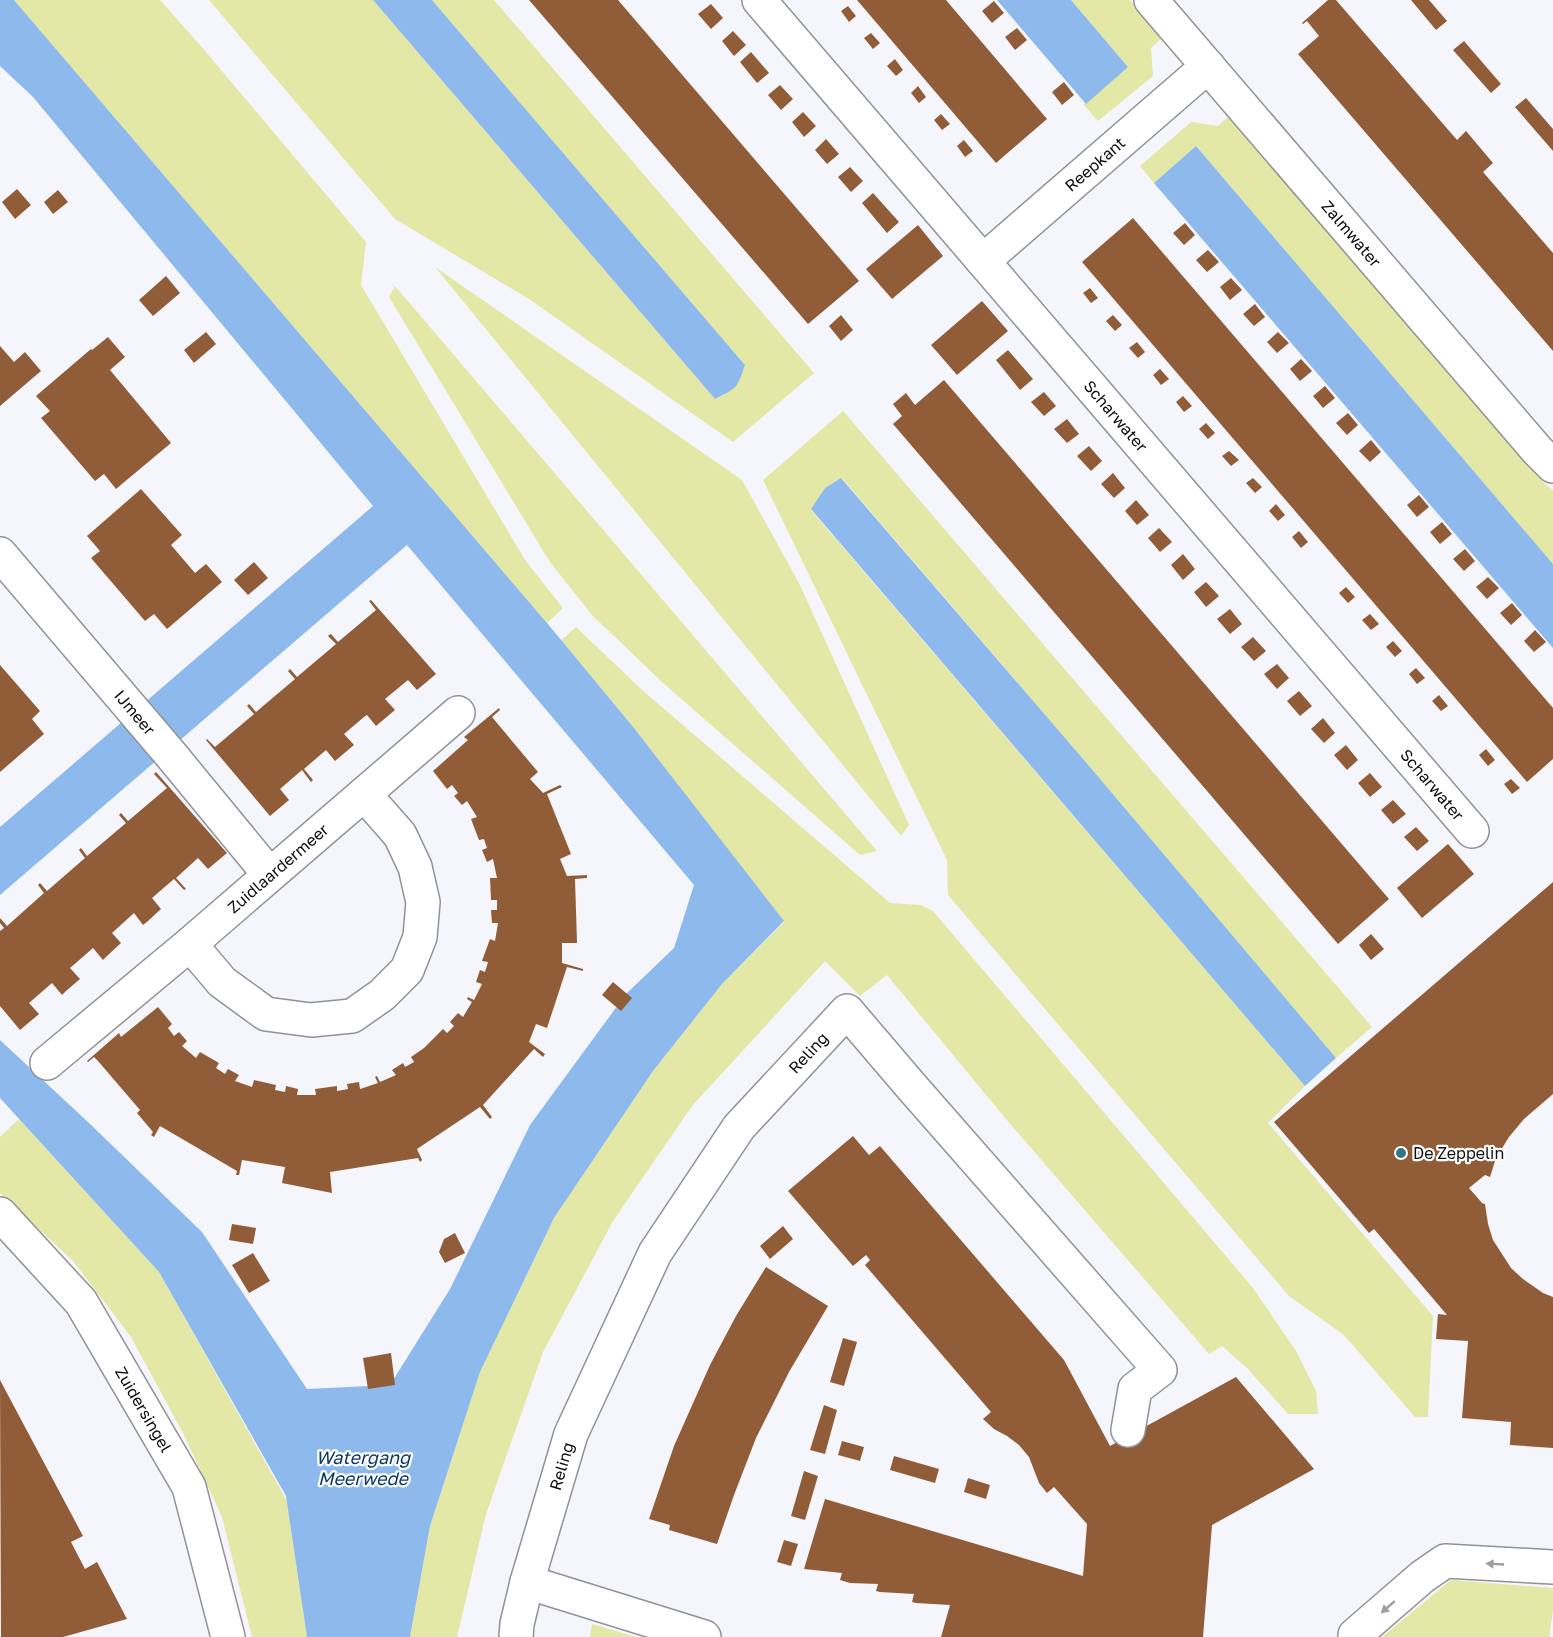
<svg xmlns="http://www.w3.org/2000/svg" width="1553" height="1637" viewBox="0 0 1553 1637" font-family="'Golos Text',sans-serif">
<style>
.green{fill:#e3e8a7}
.water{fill:#8eb9ec}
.building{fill:#915c38}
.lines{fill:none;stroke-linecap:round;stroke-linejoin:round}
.minor-casing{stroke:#909297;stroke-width:36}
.minor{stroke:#fff;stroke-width:33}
.oneway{fill:#9e9e9f}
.poi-dot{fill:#337686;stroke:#fff;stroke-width:2}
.labels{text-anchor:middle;stroke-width:4.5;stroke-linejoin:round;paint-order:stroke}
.street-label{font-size:16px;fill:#0c0c0e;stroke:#fff}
.poi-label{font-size:16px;fill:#0c0c0e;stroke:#fff;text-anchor:start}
.water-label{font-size:18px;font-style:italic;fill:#0c3a67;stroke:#fff}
</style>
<rect width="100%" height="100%" fill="#f4f6fb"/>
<path class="green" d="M14 0H160L200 45 366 242 361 285 525 560 563 608 547 623Z
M209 0H373L715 399C736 389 738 387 745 365L432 0H494L814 373 733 442 529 299 395 219Z
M1071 0H1130L1162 38 1151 48 1153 76 1098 121 1083 104 1086 103 1128 67Z
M1229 116 1545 484 1553 490V564L1196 146 1154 183 1140 166 1191 122 1218 126Z
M435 267 742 480 799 583 909 825 901 836Z
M395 286 877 851 860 855 662 682 592 615 550 562 389 297Z
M843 411 1372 1027 1336 1058 1090 767 842 478 825 488 811 510 1305 1086 1268 1123 1433 1316 1428 1417H1415L1344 1335 1289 1296 948 895 947 860 763 480Z
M576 627 641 689 890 903 921 905 933 911 1253 1288 1296 1351 1316 1391 1318 1414H1288L1247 1368 1222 1346 1209 1354 1006 1119 887 975 860 996 825 961 692 1106 613 1221 543 1352 486 1514 457 1637H410L430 1526 480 1372 554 1218 653 1071 722 984 784 922 634 728 561 640Z
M19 1119 159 1272 287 1501 307 1637H252L222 1517 184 1435 131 1337 73 1261 0 1193V1137Z
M1451 1580 1553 1588V1610L1549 1637H1382Z
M592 1624 636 1637H590Z"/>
<path class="water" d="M0 0H14L547 623 634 728 784 921 722 984 653 1071 554 1218 480 1372 430 1526 410 1637H307L286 1496 159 1272 0 1098V1040L89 1123 202 1232 307 1389 390 1385 450 1289 530 1125 626 994 674 948 694 885 407 545 0 895V827L373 506 33 97 0 66Z
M373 0H432L745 365C737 389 737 388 715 399Z
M997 0H1071L1128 67 1086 104Z
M1196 146 1553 564V648L1154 183Z
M841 478 1090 767 1336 1058 1305 1086 811 509 825 488Z"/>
<path class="building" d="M529 0H618L859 281 808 324Z
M857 0H946L1047 119 996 163Z
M1328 0H1336L1457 140 1466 131 1493 163 1483 172 1553 253V351L1298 54 1319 36 1307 21 1303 24 1302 23Z
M1411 0H1429L1447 21 1436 30Z
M994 1 1004 13 992 23 982 11Z
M711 4 723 18 711 29 698 14Z
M848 6 856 16 849 22 841 11Z
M1017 28 1027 40 1015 50 1005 37Z
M733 31 746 45 734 56 722 41Z
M871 33 880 43 873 49 864 38Z
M1464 41 1501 84 1491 93 1453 50Z
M751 52 769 73 757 83 740 62Z
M895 59 903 70 896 76 887 66Z
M1064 82 1074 95 1062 105 1052 92Z
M780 85 793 99 781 110 768 95Z
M918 86 926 97 919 103 911 93Z
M1526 98 1553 129V151L1515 107Z
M803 112 816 126 804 137 792 122Z
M941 114 950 124 942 130 934 120Z
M826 139 839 154 827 164 815 150Z
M964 140 973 151 965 157 957 146Z
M850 167 863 181 851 192 838 177Z
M17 189 31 205 15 219 2 202Z
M58 190 68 202 53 214 44 202Z
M873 193 899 222 887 233 862 203Z
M1133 218 1553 708V759L1527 782 1082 262Z
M1185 223 1195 235 1184 245 1173 233Z
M918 225 943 256 892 299 866 269Z
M1208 250 1219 262 1207 272 1196 260Z
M166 276 180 293 153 316 139 300Z
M1231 278 1242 290 1230 300 1220 287Z
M1090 288 1098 298 1091 303 1083 293Z
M982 301 1008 331 957 375 931 345Z
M1255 304 1265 317 1254 326 1243 314Z
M841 315 853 330 841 341 829 326Z
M1113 315 1122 325 1115 331 1106 321Z
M206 332 216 344 194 363 184 350Z
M1278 332 1289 343 1277 353 1267 342Z
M108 337 125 357 110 370 171 443 116 489 104 474 95 481 41 418 50 411 36 396 91 349 92 350Z
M1137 342 1145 352 1138 358 1129 348Z
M0 346 14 362 25 352 41 371 0 406Z
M1008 350 1033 379 1020 390 996 360Z
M1301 359 1312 371 1300 381 1290 369Z
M1160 369 1169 379 1161 385 1153 375Z
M944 380 1389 899 1338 944 893 424 902 416 893 404 906 393 915 405Z
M1325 386 1335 398 1323 408 1313 396Z
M1044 392 1056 406 1044 416 1031 402Z
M1183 396 1192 406 1184 412 1176 402Z
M1348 413 1358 425 1347 435 1336 423Z
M1067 419 1079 434 1067 443 1054 429Z
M1206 423 1215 433 1208 439 1199 429Z
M1371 440 1381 452 1370 462 1359 451Z
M1089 446 1102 461 1091 471 1077 456Z
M1229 451 1239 460 1231 466 1222 456Z
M1113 473 1125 488 1114 498 1101 484Z
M1253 478 1262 487 1255 493 1246 483Z
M141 489 182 535 171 545 195 573 206 564 222 582 167 629 154 614 145 621 91 558 100 551 87 536Z
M1419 495 1429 507 1417 517 1407 505Z
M1136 500 1149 515 1137 525 1125 511Z
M1276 504 1285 515 1278 521 1269 511Z
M1442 522 1452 534 1440 544 1430 532Z
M1159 528 1172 542 1160 552 1148 538Z
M1299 531 1308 542 1301 548 1292 537Z
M1465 549 1475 561 1464 571 1453 559Z
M1183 554 1195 569 1183 580 1171 565Z
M254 562 268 578 248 595 234 580Z
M1488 577 1499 588 1487 599 1476 587Z
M1206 582 1219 596 1206 607 1194 592Z
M1346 587 1355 597 1348 603 1339 593Z
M371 600 436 674 417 690 408 680 385 699 395 710 376 726 367 715 364 717 344 734 354 745 335 761 326 750 304 769 313 780 311 782 302 770 280 789 289 800 270 816 206 740 207 739 215 747 254 714 247 706 249 704 256 712 295 679 288 671 290 669 297 677 336 644 328 636 329 635 331 634 338 642 376 610 369 601Z
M1512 603 1522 615 1511 625 1500 613Z
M1230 609 1242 624 1230 634 1217 619Z
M1370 614 1379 624 1371 630 1362 620Z
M1535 630 1546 642 1534 652 1524 641Z
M1253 637 1266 651 1254 661 1241 647Z
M1393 641 1402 651 1395 657 1386 647Z
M1277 664 1289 678 1277 689 1264 674Z
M0 665 40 711 32 719 44 734 0 772Z
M1416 668 1425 678 1417 684 1409 674Z
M1299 691 1312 706 1300 716 1287 701Z
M1439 695 1448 706 1441 711 1432 701Z
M499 708 500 710 492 717 538 772 530 779 543 793 560 785 562 787 547 794 571 854 560 859 567 876 587 875V878L575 879 577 943H562V963L583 969V971L567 967 547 1028 536 1024 529 1042 545 1054 543 1057 534 1049 483 1105 492 1117 490 1119 480 1107 417 1149 422 1160 420 1162 418 1158 330 1172 332 1193 282 1183 285 1167 242 1160 239 1175H236L237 1171 160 1126 154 1137 151 1135 153 1132 137 1113 140 1110 98 1061 94 1057 88 1062 87 1061 119 1033 121 1037 158 1007 172 1024 168 1028 174 1036 179 1032 187 1041 182 1046 196 1058 200 1052 219 1063 216 1068 225 1074 228 1069 239 1075 235 1081 252 1087 254 1080 276 1085 275 1090 285 1092 286 1086 298 1089 297 1095H316L315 1089 337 1086V1091L348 1089 347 1084 359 1082 360 1089 378 1083 375 1077 377 1076 380 1082 396 1075 392 1070 403 1063 405 1067 414 1062 411 1057 424 1048 443 1029 447 1033 454 1026 450 1022 458 1013 463 1017 472 1002 467 999 468 997 474 1000 482 984 476 982 480 970 485 972 488 962 482 961 490 939 495 941 498 923H492L491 910H497V900H491L490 878H497L493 859 487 862 482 850 487 848 484 839 479 840 471 819 477 817 467 801 462 805 454 796 458 793 452 785 447 789 433 771 468 740 464 737Z
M1323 718 1335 733 1324 743 1311 729Z
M1346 745 1358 760 1347 770 1334 755Z
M1486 749 1495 760 1488 766 1479 755Z
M156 772 227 853 208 869 198 858 176 878 186 889 184 890 174 879 152 898 161 909 148 921 143 925 134 913 112 933 121 943 107 956 103 960 93 948 70 968 80 979 66 991 62 995 52 983 29 1003 39 1014 20 1030 0 1006V931L4 928 0 923V918L7 926 44 893 38 885 40 883 47 891 85 858 79 850 81 848 87 856 126 823 119 815 121 813 128 821 167 788 154 774Z
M1370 773 1382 787 1370 797 1358 783Z
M1511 779 1520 788 1512 794 1504 784Z
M1393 800 1406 814 1393 824 1381 810Z
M1416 827 1429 841 1417 851 1404 837Z
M1448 844 1474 874 1422 918 1397 888Z
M1553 882V1094L1524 1119 1509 1137 1496 1158 1490 1177 1485 1175 1469 1188 1482 1203 1485 1204 1488 1224 1493 1240 1511 1268 1523 1279 1543 1293 1553 1297V1448L1510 1445 1511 1422 1462 1418 1468 1341 1436 1339 1438 1314 1447 1315 1374 1229 1369 1233 1274 1122Z
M1371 934 1384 949 1371 960 1359 945Z
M613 982 632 998 621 1011 602 995Z
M853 1136 869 1155 880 1146 1064 1360 1110 1446 1236 1377 1314 1469 1212 1525 1203 1637H941L950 1605 916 1603 912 1602 914 1594 880 1592 876 1591 878 1584 850 1583 840 1580 842 1573 804 1569 825 1499 1083 1576 1087 1524 1054 1487 1047 1493 1039 1483 1029 1457 1019 1445 1007 1436 994 1429 983 1419 991 1412 865 1265 870 1260 866 1255 853 1266 788 1191Z
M232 1224 256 1228 253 1244 229 1240Z
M783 1226 793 1239 770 1259 760 1246Z
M455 1233 465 1253 445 1263 439 1252 444 1239Z
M253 1253 270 1281 249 1293 232 1265Z
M766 1267 828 1306 789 1372 756 1438 734 1495 717 1544 669 1530 670 1525 649 1519 674 1446 710 1365 736 1316Z
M843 1338 857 1342 844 1386 830 1382Z
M391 1353 395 1385 368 1389 363 1358Z
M0 1380 83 1536 71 1542 85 1569 97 1562 127 1619 63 1637H1Z
M824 1405 837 1410 825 1454 810 1450Z
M842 1441 864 1447 860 1461 838 1455Z
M894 1456 939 1469 935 1483 890 1470Z
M804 1471 818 1476 805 1520 791 1516Z
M968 1478 990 1485 986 1499 964 1492Z
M784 1540 798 1544 791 1566 777 1562Z"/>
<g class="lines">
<g class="minor-casing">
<g id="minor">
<path id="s1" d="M759 0 1472 831"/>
<path id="s2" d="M1151 0 1537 450 1553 466"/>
<path id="s3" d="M983 261 1208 66"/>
<path id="s4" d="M0 554 172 756 269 874"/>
<path d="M190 944 222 982 266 1014 311 1020 352 1016 382 995 407 970 420 937 423 902 415 867 400 835 364 794"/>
<path id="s5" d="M47 1063 190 944 458 713"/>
<path id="s6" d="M0 1214 81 1302 189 1487 228 1637"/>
<path d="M527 1582 704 1637"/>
<path id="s7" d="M516 1637 517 1624 527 1582 571 1434 655 1253 739 1127 847 1011 911 1086 1160 1370 1135 1389 1128 1430"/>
<path d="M1355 1637V1635L1422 1577 1445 1561 1553 1567"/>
</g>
</g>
<use href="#minor" class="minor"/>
</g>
<defs><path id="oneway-solid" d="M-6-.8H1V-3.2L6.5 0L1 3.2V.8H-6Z" transform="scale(1.5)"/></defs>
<g class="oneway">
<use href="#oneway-solid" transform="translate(1495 1564) rotate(-177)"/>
<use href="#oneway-solid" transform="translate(1388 1607) rotate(139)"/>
</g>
<circle class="poi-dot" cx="1401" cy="1153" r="6"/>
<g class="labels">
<g class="street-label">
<text dy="6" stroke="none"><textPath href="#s3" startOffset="148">Reepkant</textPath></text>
<text dy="6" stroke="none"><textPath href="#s2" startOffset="308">Zalmwater</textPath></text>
<text dy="6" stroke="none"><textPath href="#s1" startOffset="548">Scharwater</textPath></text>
<text dy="6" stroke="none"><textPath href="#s4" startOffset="208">IJmeer</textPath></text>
<text dy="6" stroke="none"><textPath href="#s1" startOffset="1034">Scharwater</textPath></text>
<text dy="6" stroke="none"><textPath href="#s5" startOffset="302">Zuidlaardermeer</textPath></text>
<text dy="6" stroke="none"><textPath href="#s7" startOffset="663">Reling</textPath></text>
<text dy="6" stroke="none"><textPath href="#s6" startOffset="244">Zuidersingel</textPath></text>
<text dy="6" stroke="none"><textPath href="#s7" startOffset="177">Reling</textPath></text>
</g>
<g class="poi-label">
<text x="1413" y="1159">De Zeppelin</text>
</g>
<g class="water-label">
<text x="363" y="1464">Watergang<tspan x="363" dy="21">Meerwede</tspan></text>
</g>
</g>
</svg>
